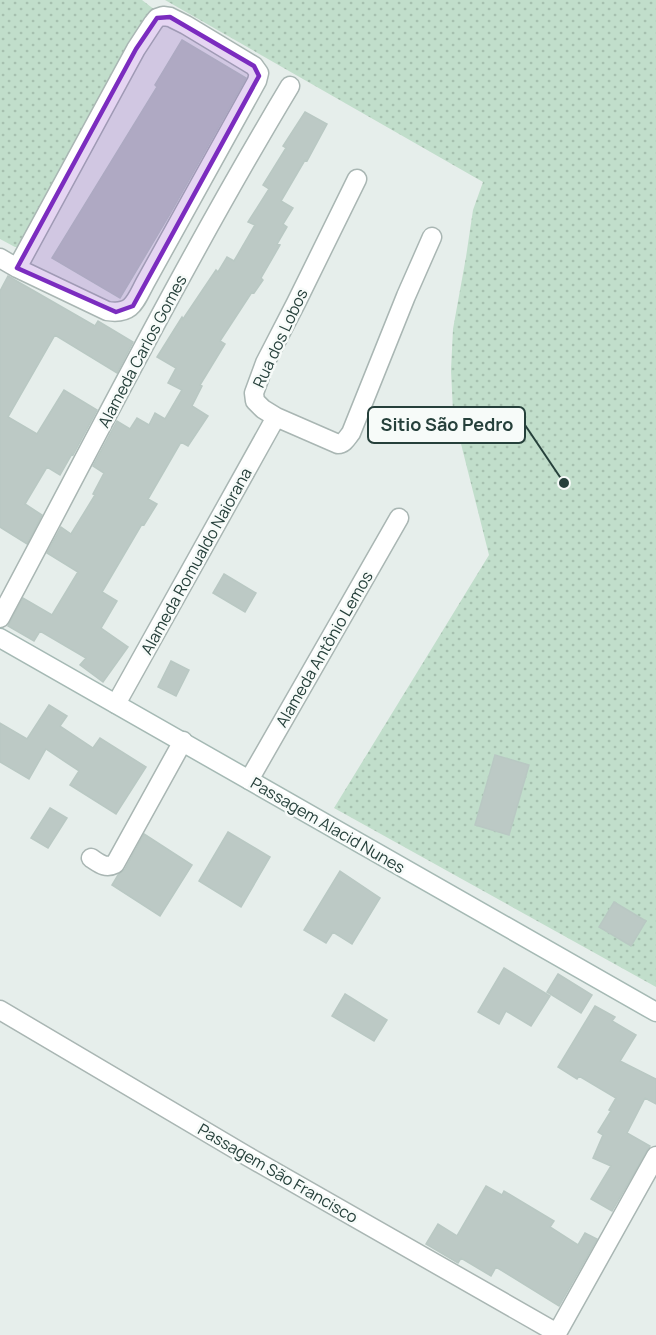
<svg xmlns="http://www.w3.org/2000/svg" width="656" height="1335" viewBox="0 0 656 1335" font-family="Manrope,sans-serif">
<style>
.grass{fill:url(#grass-dots)}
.building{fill:#bcc9c5;stroke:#b9c8c3;stroke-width:1.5}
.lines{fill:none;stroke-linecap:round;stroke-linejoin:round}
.street-casing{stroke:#a9b6b3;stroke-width:21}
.secondary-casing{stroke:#a5b9b4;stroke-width:21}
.street{stroke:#fff;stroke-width:18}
.secondary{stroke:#fff;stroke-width:18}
.marked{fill:#7b2cbf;fill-opacity:0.2;stroke:#7b2cbf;stroke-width:4.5;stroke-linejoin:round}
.labels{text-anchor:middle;stroke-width:5;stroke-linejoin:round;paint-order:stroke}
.street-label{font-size:16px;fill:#26403b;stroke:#f7fbf9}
.leader{fill:none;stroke:#26403b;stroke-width:2}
.callout-dot{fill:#26403b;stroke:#f7fbf9;stroke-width:2}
.callout{fill:#f7fbf9;stroke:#26403b;stroke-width:2}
.callout-label{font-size:18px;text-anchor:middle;font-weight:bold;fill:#26403b}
</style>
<defs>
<pattern id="grass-dots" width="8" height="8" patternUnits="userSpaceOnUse" patternTransform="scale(1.5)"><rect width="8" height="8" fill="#c1decb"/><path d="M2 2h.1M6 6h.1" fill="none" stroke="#a6c0af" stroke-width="1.8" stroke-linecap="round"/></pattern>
</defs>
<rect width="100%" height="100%" fill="#e6eeeb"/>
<path class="grass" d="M0 0H142L155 10 24 247H15L0 239Z
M165 0H656V987L334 808 489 555 453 412 451 370 453 329 466 257 473 210 483 182Z"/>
<path class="building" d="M182 40 246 78 170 214 120 298 52 258 157 87 155 85Z
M305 112 327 124 307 161 305 160 281 201 293 208 283 224 287 227 277 244 280 245 261 278 263 280 254 293 252 292 220 341 225 344 200 385 202 386 192 406 208 416 188 446 181 442 148 499 157 504 144 525 142 524 102 592 117 601 101 628 128 647 103 682 80 665 86 658 40 631 34 641 8 626 23 598 52 615 78 572 47 553 61 527 71 534 95 495 93 494 104 473 93 466 117 421 130 429 137 418 149 425 155 413 165 419 182 390 168 383 176 368 157 357 182 317 183 319 216 270 218 272 227 257 234 261 255 225 248 222 269 189 263 185 286 148 283 146Z
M8 276 95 326 98 321 133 342 117 373 55 335 8 417 37 434 64 390 97 410 73 455 72 454 60 475 47 467 25 504 42 515 27 544 0 527V291Z
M224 574 256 593 245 612 213 593Z
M171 661 189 670 176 696 158 687Z
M49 705 67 716 60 726 93 748 100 738 146 767 116 814 70 785 79 771 46 749 29 779 0 762V723L27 739Z
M495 755 529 765 509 835 475 825Z
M50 808 67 818 48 848 31 838Z
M228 832 270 857 241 907 199 881Z
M144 834 192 865 160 916 112 885 118 875 125 869Z
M340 871 380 898 352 944 333 932 326 943 304 930Z
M614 902 646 921 631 946 599 927Z
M504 968 550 996 531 1026 506 1011 499 1024 478 1012Z
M558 974 592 995 581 1013 547 992Z
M345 994 387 1020 374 1041 332 1016Z
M595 1006 615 1017 612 1021 636 1035 620 1061 656 1079V1104L645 1098 627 1133 650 1146 612 1211 591 1199 611 1166 593 1158 603 1135 598 1132 611 1111 609 1110 616 1098 579 1076 577 1079 558 1067Z
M486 1186 502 1195 504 1191 554 1221 550 1227 578 1245 585 1233 597 1239 559 1306 496 1267 491 1276 461 1258 458 1263 426 1244 438 1224 457 1236Z"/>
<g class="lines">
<g class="street-casing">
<path id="street" d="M357 179 296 303 265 363 254 393 255 401 263 409 276 417 338 444C344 444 347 438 351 433L406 296 432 237
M0 258 17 268 107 311C132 315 135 302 145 283L257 81 259 73 254 66 186 25 170 17 163 16 157 18 153 23 136 49 17 268
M0 618C95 440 186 259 290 86
M116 704 276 417
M249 780 399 518
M91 858C99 863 105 869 115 864L183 741
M0 1010 247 1156 557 1333
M556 1335 656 1156"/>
</g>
<g class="secondary-casing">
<path id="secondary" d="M0 638 656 1012"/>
</g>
<use href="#street" class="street"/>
<use href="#secondary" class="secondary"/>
</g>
<path class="marked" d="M170 17 254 66 259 76 133 306 116 312 17 268 136 49 157 18Z"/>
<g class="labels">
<g class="street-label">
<text transform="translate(280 338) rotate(-65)" y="6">Rua dos Lobos</text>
<text transform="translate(142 351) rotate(-62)" y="6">Alameda Carlos Gomes</text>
<text transform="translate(196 561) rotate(-61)" y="6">Alameda Romualdo Naiorana</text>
<text transform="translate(324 649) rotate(-60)" y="6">Alameda Antônio Lemos</text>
<text transform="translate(328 825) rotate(30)" y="6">Passagem Alacid Nunes</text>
<text transform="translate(278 1173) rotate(30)" y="6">Passagem São Francisco</text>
</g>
</g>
<path class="leader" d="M564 483L525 425"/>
<circle class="callout-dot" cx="564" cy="483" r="6"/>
<rect class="callout" x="368" y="407" width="157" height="36" rx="6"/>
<g class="callout-label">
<text x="447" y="431">Sitio São Pedro</text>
</g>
</svg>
